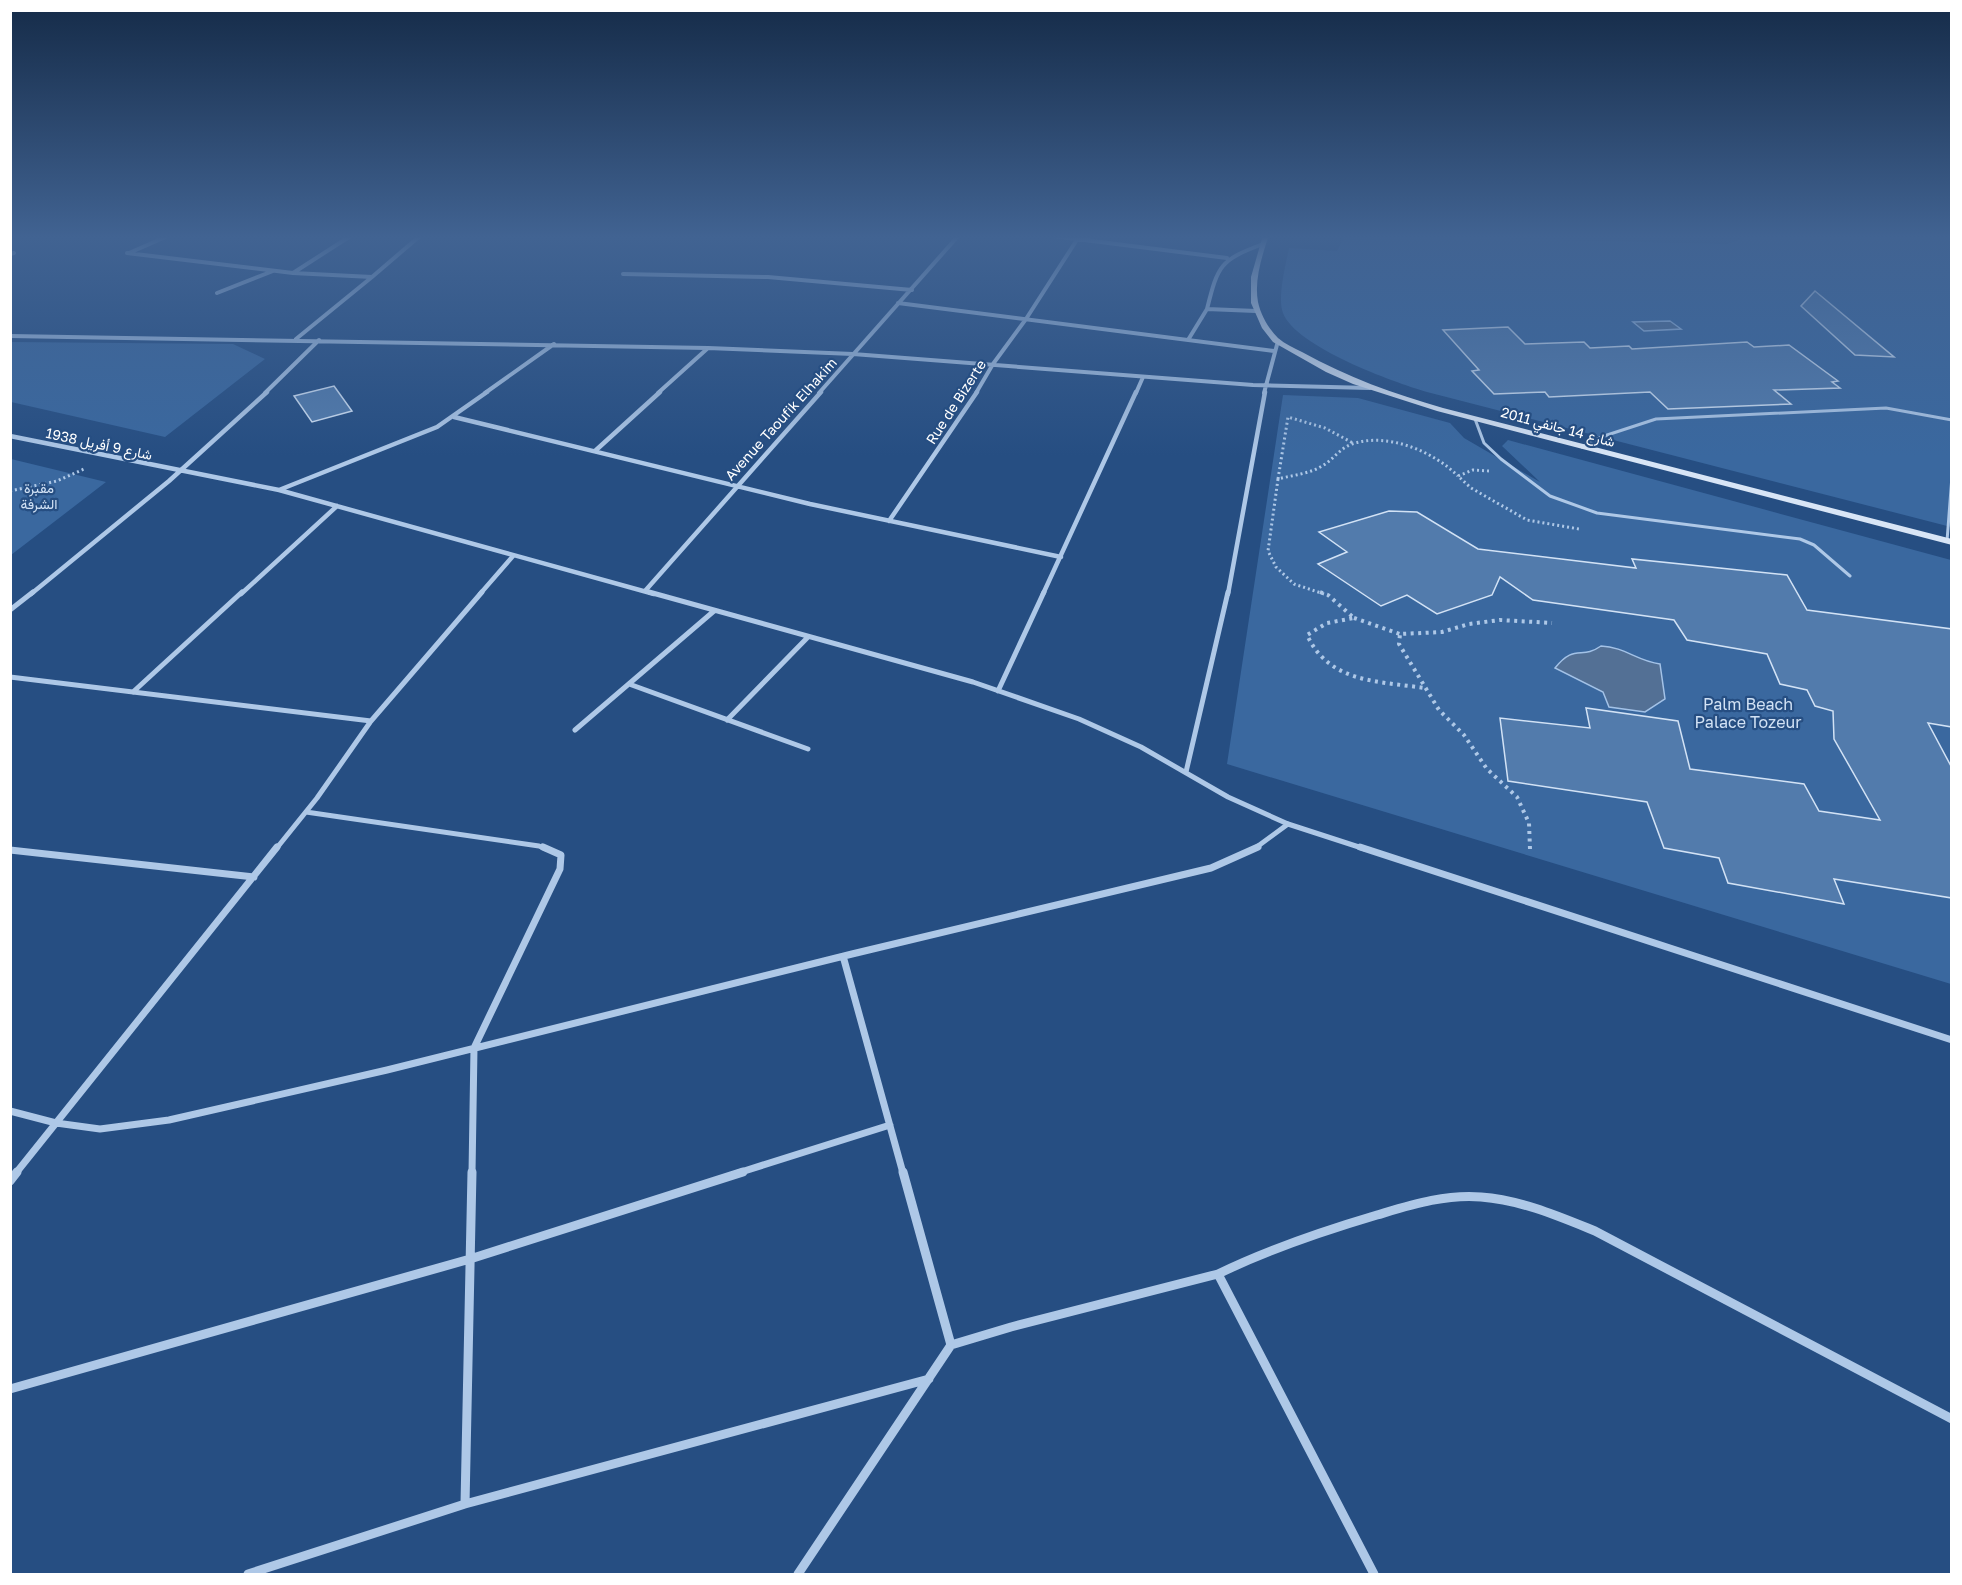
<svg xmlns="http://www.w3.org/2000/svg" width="1962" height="1585" viewBox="0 0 1962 1585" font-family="'Golos Text',Vazirmatn,sans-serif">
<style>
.green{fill:#3a689f}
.water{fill:#537095;stroke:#a3c2e7;stroke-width:1.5}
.building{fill:#527bac;stroke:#d2e2f5;stroke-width:1.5}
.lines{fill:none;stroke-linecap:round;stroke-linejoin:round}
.path-far1{stroke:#aec8e7;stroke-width:3;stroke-dasharray:2 3;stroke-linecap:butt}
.path{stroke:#aec8e7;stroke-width:4;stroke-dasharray:3 4.5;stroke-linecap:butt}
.lane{stroke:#aec8e7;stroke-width:3}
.street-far4{stroke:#aec8e7;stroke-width:4}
.street-far3{stroke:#aec8e7;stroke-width:4.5}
.street-far2{stroke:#aec8e7;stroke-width:5}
.street-far1{stroke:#aec8e7;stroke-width:7}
.street{stroke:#aec8e7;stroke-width:9}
.secondary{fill:#d8e5f6;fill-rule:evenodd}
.labels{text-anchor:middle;stroke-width:4.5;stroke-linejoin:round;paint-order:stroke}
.far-street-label{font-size:14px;fill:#fff;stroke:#264e82}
.far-park-label{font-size:14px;fill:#d2e2f5;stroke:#264e82}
.park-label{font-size:16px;fill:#d2e2f5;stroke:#264e82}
</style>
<rect width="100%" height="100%" fill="#264e82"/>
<path class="green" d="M1345 235 1727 244 1753 235H1951V527L1427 392C1393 382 1296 347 1283 313 1277 298 1286 263 1289 248L1337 251Z
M11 342 233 344 265 359 165 437 11 402Z
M1283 395 1358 398 1450 423 1464 438 1540 482 1502 446 1508 440 1951 560V984L1227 764Z
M11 459 106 482 11 555Z"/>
<path class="water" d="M1670 321 1681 329 1644 331 1633 322Z
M1601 646C1625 647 1637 661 1660 664L1665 699 1645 712 1609 707 1603 692 1555 668C1575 643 1581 660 1601 646Z"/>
<path class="building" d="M1815 291 1894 357 1855 355 1801 306Z
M1508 327 1525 344 1584 342 1590 348 1629 346 1632 349 1747 342 1754 347 1789 345 1838 381 1832 382 1840 388 1774 390 1791 404 1668 409 1650 392 1549 397 1545 392 1494 394 1472 371 1479 370 1443 330Z
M334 386 352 411 312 422 294 396Z
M1389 511 1417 512 1478 549 1636 568 1632 559 1787 575 1807 610 1952 629V727L1928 723 1952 768V898L1834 879 1844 904 1728 883 1719 858 1664 848 1647 802 1508 781 1500 718 1590 728 1586 708 1678 721 1690 769 1804 784 1819 811 1880 820 1834 739 1833 711 1815 706 1807 690 1780 684 1767 654 1687 640 1674 620 1533 600 1500 577 1492 595 1437 614 1407 595 1381 606 1318 564 1347 552 1319 532Z"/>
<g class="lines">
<path class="path-far1" d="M1489 471 1473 470 1458 476 1471 488 1527 520 1579 529
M1278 479 1288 417 1325 428 1353 443
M10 491 57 481 84 469
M1324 594 1294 584 1276 567 1268 551 1278 479C1293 475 1309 474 1322 466 1333 460 1340 448 1352 444 1387 432 1433 451 1458 476"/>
<path class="path" d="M1320 592 1328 595 1354 618 1327 623 1307 635C1329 683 1378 681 1424 688
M1354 618 1400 634
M1530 849 1529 823 1517 797 1487 769 1464 735 1439 710 1399 644 1400 634 1442 632 1469 624 1500 620 1552 623"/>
<path class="lane" d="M1475 419 1484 443 1501 459 1550 496 1597 513 1800 539 1814 545 1850 576
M1582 447 1601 437 1656 419 1886 408 1952 420
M1947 541 1952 476"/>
<path class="street-far4" d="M1045 235 1227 258
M127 253 293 273
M129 253 170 235
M10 254 14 253
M623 274 768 277 912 290
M372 277 421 235
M217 293 273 271
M898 303 1274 351
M1207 309C1218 265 1220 260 1263 244
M10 336 708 348 853 354 1253 385 1370 388
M296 339 372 277 293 273 352 235
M1188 340 1207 309 1256 311
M265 393 319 340
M485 393 554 344
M658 393 708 348
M819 393 959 235
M976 393 993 364 1026 319 1080 235
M1136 393 1143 377
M1264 393 1278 341"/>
<path class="street-far3" d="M454 417 810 504 1061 557
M10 436 279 490 654 594
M595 451 660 392
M279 490 437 427 487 392
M889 521 977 392
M645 591 821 392
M31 594 169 481 267 392
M241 594 337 506
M480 594 513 556
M1043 594 1136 392
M1228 594 1265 392"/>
<path class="street-far2" d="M649 592 973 682 1079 719 1141 747 1228 797 1288 824 1365 849
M10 610 33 592
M10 677 371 721
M629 684 808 749
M998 691 1044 592
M133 692 242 592
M727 720 808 637
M575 730 714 611
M1186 772 1228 592
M306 812 539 846 546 849
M276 849 317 798 371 721 482 592
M1254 849 1288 824"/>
<path class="street-far1" d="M1360 847 1952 1040
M10 850 254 877
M843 956 903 1173
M10 1111 56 1123 100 1129 169 1120 387 1070 852 954 1211 868 1258 847
M16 1173 277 847
M472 1173 474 1048 560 869 561 855 543 847
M738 1173 890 1125"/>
<path class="street" d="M903 1172 951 1345 1011 1327 1218 1274
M10 1181 17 1172
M10 1389 470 1259 743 1172
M465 1504 472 1172
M248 1574 465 1504 929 1379
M798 1574 951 1345
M1374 1574 1218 1274C1269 1249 1323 1231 1377 1215 1411 1205 1445 1194 1481 1197 1521 1200 1558 1216 1595 1231L1952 1419"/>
<path class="secondary" d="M1263 235H1269C1262 256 1254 280 1258 302 1261 316 1269 329 1278 338 1285 344 1294 348 1302 352 1347 377 1394 394 1443 408L1952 539V545L1437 411 1353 384 1326 372 1273 342 1262 328 1251 303V277Z"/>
</g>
<linearGradient id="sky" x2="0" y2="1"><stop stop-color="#152b48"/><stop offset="0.52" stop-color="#416392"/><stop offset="1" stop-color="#416392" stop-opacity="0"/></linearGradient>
<rect width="1962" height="456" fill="url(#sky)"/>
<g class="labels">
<g class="far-street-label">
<text transform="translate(956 402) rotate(-57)" y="5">Rue de Bizerte</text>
<text transform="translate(781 419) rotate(-48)" y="5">Avenue Taoufik Elhakim</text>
<text transform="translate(1558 427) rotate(15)" y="5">شارع 14 جانفي 2011</text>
<text transform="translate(99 444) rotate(12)" y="5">شارع 9 أفريل 1938</text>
</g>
<g class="far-park-label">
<text x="39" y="493">مقبرة<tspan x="39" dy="16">الشرفة</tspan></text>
</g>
<g class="park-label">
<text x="1748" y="710">Palm Beach<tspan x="1748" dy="18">Palace Tozeur</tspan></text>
</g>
</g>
<rect width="1962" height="1585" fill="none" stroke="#ffffff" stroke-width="24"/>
</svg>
